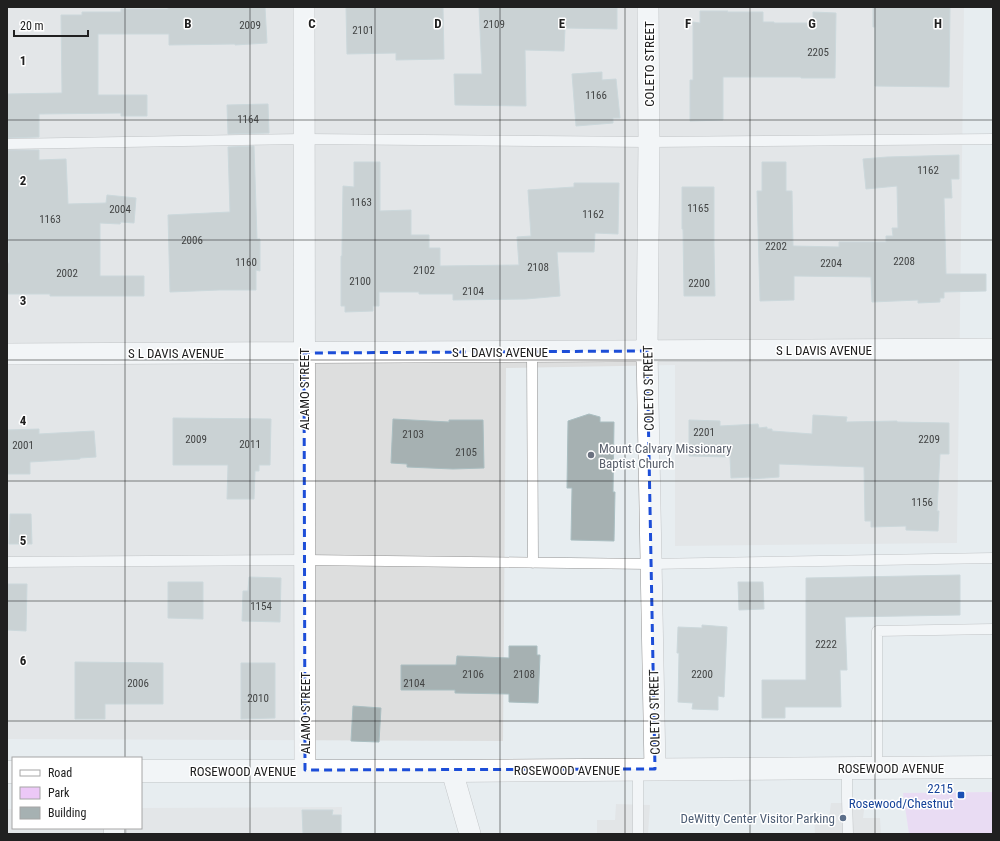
<svg xmlns="http://www.w3.org/2000/svg" width="1000" height="841" viewBox="0 0 1000 841" font-family="'Roboto Condensed',sans-serif">
<style>
.residential{fill:#dddede}
.park{fill:#ecc8f7}
.parking{fill:#dcdcdc}
.building{fill:#a6b1b2;stroke:#aabec1}
.lines{fill:none;stroke-linecap:round;stroke-linejoin:round}
.service-casing{stroke:#949494;stroke-width:11}
.minor-casing{stroke:#949494;stroke-width:22}
.tertiary-casing{stroke:#949494;stroke-width:23}
.service{stroke:#fff;stroke-width:10}
.minor{stroke:#fff;stroke-width:21}
.tertiary{stroke:#fff;stroke-width:22}
.marked{fill:none;stroke:#1d4ed8;stroke-width:3;stroke-dasharray:8 5;stroke-linejoin:round}
.grid{fill:none;stroke:#202020;stroke-width:1;stroke-opacity:0.55}
.worship-dot{fill:#6b7280;stroke:#fff;stroke-width:1.5}
.transit-dot{fill:#1a4fb4;stroke:#fff;stroke-width:1.5}
.service-dot{fill:#5c6f8a;stroke:#fff;stroke-width:1.5}
.labels{text-anchor:middle;stroke-width:3;stroke-linejoin:round;paint-order:stroke}
.number-label{font-size:11px;fill:#424444}
.street-label{font-size:13px;fill:#202020;stroke:#fff}
.worship-label{font-size:13px;fill:#5b616d;stroke:#fff;text-anchor:start}
.transit-label{font-size:13px;fill:#164399;stroke:#fff;text-anchor:end}
.service-label{font-size:13px;fill:#4e5e75;stroke:#fff;text-anchor:end}
.grid-label{font-size:13px;text-anchor:middle;font-weight:bold;fill:#202020;stroke:#fff;stroke-width:3;stroke-linejoin:round;paint-order:stroke}
</style>
<rect width="100%" height="100%" fill="#e7edf0"/>
<path class="residential" d="M7 7H964L957 543 675 546V365L506 368 503 741 7 739Z
M342 807V834H7V809H13V828H141V808Z"/>
<path class="park" d="M993 792V834H909L903 793Z"/>
<path class="parking" d="M831 803H865L863 818H880L881 834H815L814 817 829 818Z
M616 804 650 805 648 834H597V820H615Z"/>
<path class="building" d="M168 7H265L267 43 235 45V44L169 45V34H98V95H147V116H121V113L39 114V137L7 138V94L62 93 61 15H82V12H121V9H168Z
M346 7H443L444 59 396 60V53L347 54Z
M479 7 617 8V29L565 28 564 51 525 50 526 106 455 105 454 74H482Z
M873 7H950L949 87 875 86V27H873Z
M700 11H728L727 12H763V22H774V23H813V12L836 13 835 78H801V77H723V120L690 121V80H693V22L700 23Z
M602 72V80L616 79 620 118H613V123L576 126 572 74Z
M268 104 269 133 228 134 227 105Z
M254 146 257 239H260V271L256 270V290H219L170 292 168 215 230 212 228 147Z
M7 150H39V160L66 159 68 204 106 203 107 195 136 198 134 223 121 222 120 224 100 223V276H144V296H50V294H7V263H9L8 192H7Z
M959 155V179H951L952 198H944L946 274H986V291L944 292V298H940V302L918 303V300L872 302 871 277 794 276V300L760 301 757 191H762V162H786V191H792L793 246 839 247V242H886V236H893L892 228H898L897 186 866 189 863 159 887 157Z
M354 162H380V211L411 210V235H429V248H440V266L519 265 517 237 531 236 528 190 574 187V183H619L618 234 595 233 594 252H557L560 296 526 299 453 300V294H419V292H379V306H373V311L345 312V306H341V256H342V248L343 186 354 187Z
M682 187H714V246L715 296H684L683 229H682Z
M589 414 600 417V422H614L613 492H615L614 541 571 540 572 488H567L568 421Z
M813 415 847 417 846 422 897 421V422L949 423V454H940L937 511H939L938 531 906 530V526L871 527V521H865L864 467 779 464V477L751 479V477L731 478 730 457 689 456V420L720 421V426L758 424 759 428 767 427V429H772V431L812 434Z
M173 418 271 419 270 465H259V471H255L254 499H227L228 465H173Z
M393 419 449 422V420H483L484 468 453 469 407 467V464L391 463Z
M39 429V434L94 431 96 457 80 458V459L30 462V474H7V430Z
M10 514H31L32 544H9Z
M960 575V615L845 617 847 670H840L841 707H785V718H762V680H806V578Z
M249 577 281 578 280 622 242 621 243 591H248Z
M168 582H203V619L168 618Z
M738 582H763L764 609 739 610Z
M7 584H27L26 631 7 630Z
M702 625 727 627 724 697 718 696V710L692 709 693 703 678 702 679 653H677L678 627 702 628Z
M509 646H537V655H540L538 703 509 702V694L455 693V690H401V665H456L457 656 509 658Z
M75 662 163 663V704H105V719H75Z
M241 663H275V718L241 719Z
M353 706 381 708 379 742 351 741Z
M302 810H333L332 815H341V834H303Z"/>
<g class="lines">
<g class="service-casing">
<path id="service" d="M7 144 304 139 649 142 993 139
M532 351 533 563
M7 562 305 560 650 564 993 558
M847 768V798L848 834
M877 768V631L993 629
M638 769V834"/>
</g>
<g class="minor-casing">
<path id="minor" d="M304 7 305 770
M648 7 649 142 647 351 655 769
M7 354 993 349
M452 771 470 834"/>
</g>
<g class="tertiary-casing">
<path id="tertiary" d="M141 771H452L993 767
M7 772H13
M115 828V834"/>
</g>
<use href="#service" class="service"/>
<use href="#minor" class="minor"/>
<use href="#tertiary" class="tertiary"/>
</g>
<path d="M0 0H1000V841H0ZM647 351 655 769 305 770 304 353Z" fill="#e7edf0" fill-opacity=".55" fill-rule="evenodd"/>
<path class="marked" d="M647 351 655 769 305 770 304 353Z"/>
<path class="grid" d="M125 7V758M250 7V834M375 7V834M500 7V834M625 7V834M750 7V834M875 7V834M7 120H993M7 240H993M7 360H993M7 481H993M7 601H993M7 721H993M125 828V834"/>
<circle class="worship-dot" cx="591" cy="455" r="4"/>
<rect class="transit-dot" x="957" y="791" width="8" height="8" rx="2"/>
<circle class="service-dot" cx="843" cy="818" r="4"/>
<g class="labels">
<g class="number-label">
<text x="494" y="28">2109</text>
<text x="250" y="29">2009</text>
<text x="363" y="34">2101</text>
<text x="818" y="56">2205</text>
<text x="596" y="99">1166</text>
<text x="248" y="123">1164</text>
<text x="928" y="174">1162</text>
<text x="361" y="206">1163</text>
<text x="698" y="212">1165</text>
<text x="120" y="213">2004</text>
<text x="593" y="218">1162</text>
<text x="50" y="223">1163</text>
<text x="192" y="244">2006</text>
<text x="776" y="250">2202</text>
<text x="904" y="265">2208</text>
<text x="246" y="266">1160</text>
<text x="831" y="267">2204</text>
<text x="538" y="271">2108</text>
<text x="424" y="274">2102</text>
<text x="67" y="277">2002</text>
<text x="360" y="285">2100</text>
<text x="699" y="287">2200</text>
<text x="473" y="295">2104</text>
<text x="704" y="436">2201</text>
<text x="413" y="438">2103</text>
<text x="196" y="443">2009</text>
<text x="929" y="443">2209</text>
<text x="250" y="448">2011</text>
<text x="23" y="449">2001</text>
<text x="466" y="456">2105</text>
<text x="922" y="506">1156</text>
<text x="261" y="610">1154</text>
<text x="826" y="648">2222</text>
<text x="473" y="678">2106</text>
<text x="524" y="678">2108</text>
<text x="702" y="678">2200</text>
<text x="138" y="687">2006</text>
<text x="414" y="687">2104</text>
<text x="258" y="702">2010</text>
</g>
<g class="street-label">
<text transform="translate(649 64) rotate(-90)" y="5">COLETO STREET</text>
<text x="824" y="355">S L DAVIS AVENUE</text>
<text x="500" y="357">S L DAVIS AVENUE</text>
<text x="176" y="358">S L DAVIS AVENUE</text>
<text transform="translate(648 388) rotate(-91)" y="5">COLETO STREET</text>
<text transform="translate(304 389) rotate(-90)" y="5">ALAMO STREET</text>
<text transform="translate(654 712) rotate(-91)" y="5">COLETO STREET</text>
<text transform="translate(305 713) rotate(-90)" y="5">ALAMO STREET</text>
<text x="891" y="773">ROSEWOOD AVENUE</text>
<text x="567" y="775">ROSEWOOD AVENUE</text>
<text x="243" y="776">ROSEWOOD AVENUE</text>
</g>
<g class="worship-label">
<text x="599" y="453">Mount Calvary Missionary<tspan x="599" dy="15">Baptist Church</tspan></text>
</g>
<g class="transit-label">
<text x="953" y="793">2215<tspan x="953" dy="15">Rosewood/Chestnut</tspan></text>
</g>
<g class="service-label">
<text x="835" y="823">DeWitty Center Visitor Parking</text>
</g>
</g>
<g class="grid-label">
<text x="188" y="28">B</text>
<text x="312" y="28">C</text>
<text x="438" y="28">D</text>
<text x="562" y="28">E</text>
<text x="688" y="28">F</text>
<text x="812" y="28">G</text>
<text x="938" y="28">H</text>
<text x="23" y="65">1</text>
<text x="23" y="185">2</text>
<text x="23" y="305">3</text>
<text x="23" y="425">4</text>
<text x="23" y="545">5</text>
<text x="23" y="665">6</text>
</g>
<rect width="1000" height="841" fill="none" stroke="#202020" stroke-width="16"/>
<rect x="12" y="757" width="130" height="72" fill="#ffffff" stroke="#a6a6a6"/>
<rect x="20" y="770" width="20" height="6" fill="#ffffff" stroke="#a6a6a6"/>
<text x="48" y="777" font-size="12" fill="#202020">Road</text>
<rect x="20" y="787" width="20" height="12" fill="#ecc8f7" stroke="#a6a6a6"/>
<text x="48" y="797" font-size="12" fill="#202020">Park</text>
<rect x="20" y="807" width="20" height="12" fill="#a6b1b2" stroke="#a6a6a6"/>
<text x="48" y="817" font-size="12" fill="#202020">Building</text>
<path d="M14 30v6h74v-6" fill="none" stroke="#202020" stroke-width="2"/>
<text x="20" y="30" font-size="12" fill="#202020" stroke="#ffffff" stroke-width="3" paint-order="stroke">20 m</text>
</svg>
